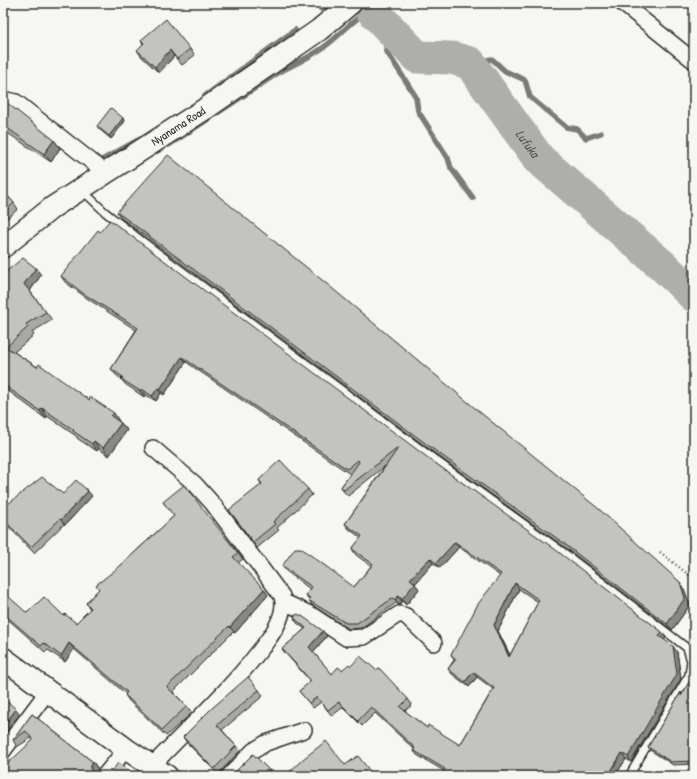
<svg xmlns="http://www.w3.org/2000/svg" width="697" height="779" viewBox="0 0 697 779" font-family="'Patrick Hand',sans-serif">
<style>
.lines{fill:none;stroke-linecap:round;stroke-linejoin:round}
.stream{stroke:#7a7a78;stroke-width:5.5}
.river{stroke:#aeaeab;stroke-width:33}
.lane-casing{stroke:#2b2b2b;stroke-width:10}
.street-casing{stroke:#2b2b2b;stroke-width:18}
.secondary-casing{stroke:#2b2b2b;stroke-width:24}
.path{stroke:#2b2b2b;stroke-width:2.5;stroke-dasharray:1 3;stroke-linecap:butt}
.lane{stroke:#f6f6f2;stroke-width:7}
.street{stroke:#f6f6f2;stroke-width:15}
.secondary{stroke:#f6f6f2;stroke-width:21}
.wall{fill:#a8a8a5;stroke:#2b2b2b;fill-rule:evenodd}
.shaded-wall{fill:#888886;stroke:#2b2b2b}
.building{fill:#c3c3c0;stroke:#2b2b2b;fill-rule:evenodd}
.labels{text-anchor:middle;stroke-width:3;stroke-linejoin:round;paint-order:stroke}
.street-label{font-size:12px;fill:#2b2b2b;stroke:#f6f6f2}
.water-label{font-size:13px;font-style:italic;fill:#525251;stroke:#f6f6f2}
</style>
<rect width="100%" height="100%" fill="#f6f6f2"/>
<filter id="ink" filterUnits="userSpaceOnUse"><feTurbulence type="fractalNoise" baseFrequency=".025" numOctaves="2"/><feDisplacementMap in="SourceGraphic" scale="8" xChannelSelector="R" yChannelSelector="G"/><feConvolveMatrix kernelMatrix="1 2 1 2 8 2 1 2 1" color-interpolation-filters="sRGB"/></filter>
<g filter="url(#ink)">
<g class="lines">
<path class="stream" d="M321 9 328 3
M381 18 387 52 416 97 418 111 448 158 451 168 473 198
M470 63 492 59 505 71 525 80 530 97 566 127 577 129 586 138 601 133
M205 96 295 30
M169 145 281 71C299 62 318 53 333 40 346 29 356 17 371 9
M102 160 140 139"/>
<path class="river" id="s1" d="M368 3 371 9 417 57 452 58 470 63 539 159 663 266 694 296"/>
<g class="lane-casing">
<path id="lane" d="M82 190 105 212 138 238 438 462 563 552 687 648 691 661 689 675 629 776"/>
</g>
<g class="street-casing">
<path id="street" d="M622 3 694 61
M3 99 16 102 106 173
M284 602 310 614 346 638 364 637 399 614 406 616 434 643
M3 751 48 691
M152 766C189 727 236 684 267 641 276 629 286 611 282 596L213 504 195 484 153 448
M104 776 126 749
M229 776 253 751 266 743 304 730"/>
</g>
<g class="secondary-casing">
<g id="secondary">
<path id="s2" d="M3 247 53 207 205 109 319 30 351 3"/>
<path d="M3 658 126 749 167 776"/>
</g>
</g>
<path class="path" d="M660 552 694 579"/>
<use href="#lane" class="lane"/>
<use href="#street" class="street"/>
<use href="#secondary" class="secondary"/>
</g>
<path class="wall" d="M141 40 190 49 195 55 182 65 174 56 159 73 141 56 137 50 143 44Z
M3 101 54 140 60 148 51 162 3 130Z
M123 118 125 121 111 139 99 129 97 126Z
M3 191 14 203 18 209 3 222Z
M117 212 680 582 684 589 690 605 672 630 566 548 441 458 121 218Z
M3 274 41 275 30 291 52 320 32 332 34 335 14 352 89 400 119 421 121 423 127 430 109 456 99 449 97 451 78 439 76 436 47 416 46 419 3 387Z
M61 276 431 460 662 632 666 638 664 640 677 652 681 679 631 762 626 759 615 776H441L444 771 417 755 413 750 414 749 375 713 362 726 343 707 332 716 321 702 313 708 299 691 311 682 286 654 282 649 305 629 297 623 294 618 327 636 313 652 332 674 342 670 351 666 408 699 412 705 405 711 427 728 460 745 493 689 477 677 469 687 452 674 448 669 454 660 451 655 500 576 459 547 440 568 433 563 415 584 419 589 406 605 402 601 399 605 396 603 361 628 349 629 312 605 306 595 310 589 286 571 282 566 354 587 371 566 356 555 352 549 361 538 349 529 345 524 385 466 348 496 344 492 341 487 350 474 186 362 164 395 161 393 156 401 146 395 144 397 125 384 121 379 115 374 111 369 136 330 88 299 65 282ZM519 589 538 602 510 655 498 631Z
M259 480 308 489 312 495 277 528 279 530 257 548 233 516 261 484Z
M63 494 92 496 65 525 64 524 34 553 8 526 3 530V498L8 504Z
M163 502 238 553 243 559 238 563 268 595 235 633 233 632 173 692 187 706 192 713 166 736 129 701 125 695 126 694 74 649 65 662 48 650 45 652 3 615V606L27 613 64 616 76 623 90 609 86 603 119 567 174 516Z
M3 591 8 598 3 603Z
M694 674V764L673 765 650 750 648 747 681 692 682 694Z
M259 690 263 696 222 730 236 746 240 751 218 774 187 743 183 737Z
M32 714 93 762 98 769 95 775 96 776H3L33 740 31 738 17 747 13 740Z"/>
<path class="shaded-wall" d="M170 50 174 56 159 73 155 67Z
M123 118 125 121 111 139 109 136Z
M54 140 60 148 51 162 44 154Z
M36 268 41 275 29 292 24 284Z
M182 357 186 362 164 395 160 389Z
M158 388 161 393 156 401 152 396Z
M142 389 146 395 144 397 140 391Z
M42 408 47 416 46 419 40 411Z
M114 413 119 421 117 424 111 416Z
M121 423 127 430 109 456 103 448Z
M94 441 99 449 97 451 92 444Z
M88 491 92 496 65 525 61 520Z
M455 542 459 547 440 568 436 563Z
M430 558 433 563 415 584 419 589 406 605 402 599 410 579Z
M680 582 684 589 690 605 672 630 667 624Z
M515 583 519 589 498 631 513 662 509 657 494 625Z
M264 589 268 595 235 633 230 627Z
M398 596 402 601 399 605 395 600Z
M323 631 327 636 312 653 309 647Z
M662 632 666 638 663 642 659 636Z
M69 643 74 649 65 662 61 656Z
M673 646 677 652 681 679 631 762 628 757Z
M473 672 477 677 469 687 465 682Z
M16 709 20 714 3 736V727Z
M622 753 626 759 615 776H608Z
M93 762 98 769 95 775 96 776H94L90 768Z"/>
<path class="building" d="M166 19 190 49 177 59 170 50 155 67 137 50 144 43 141 40Z
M3 101 6 102 54 140 44 154 3 125Z
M111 108 123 118 109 136 97 126Z
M168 155 327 284 476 409 600 510 680 582 685 598 667 624 562 542 437 452 117 212Z
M3 191 14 203 3 213Z
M110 220 431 460 556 550 662 632 659 636 673 646 677 674 628 757 622 753 608 776H441L445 769 413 750 415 748 371 707 358 721 339 702 328 710 317 697 309 703 299 691 311 681 282 649 306 628 294 618 297 614 302 616 323 631 309 647 332 674 338 667 342 670 349 664 351 666 360 656 376 670 379 668 408 699 400 707 427 728 428 725 460 745 494 688 473 672 465 682 448 669 456 659 451 655 478 604 501 574 455 542 436 563 430 558 410 579 415 583 402 599 398 596 395 600 393 598 357 623H346L308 600 310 598 306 595 312 587 282 566 295 548H301L354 587 373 564 352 549 362 536 345 524 399 447 344 490 341 487 359 462 358 460 347 469 182 357 160 389 158 388 152 396 142 389 140 391 121 379 123 377 111 369 138 328 84 294 61 276 98 230 100 232ZM515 583 539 600 509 657 494 625Z
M23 258 36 268 24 284 46 312 26 324 28 327 6 347 37 367 39 364 89 400 90 397 114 413 111 416 121 423 103 448 94 441 92 444 73 431 74 430 42 408 40 411 3 384V274Z
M280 460 308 489 273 522 275 524 253 542 229 510 262 484 259 480Z
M42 477 63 494 76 480 88 491 61 520 60 519 31 547 4 520 3 521V498L8 504Z
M184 485 238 553 233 557 264 589 230 627 229 626 167 687 187 706 162 730 125 695 127 692 69 643 61 656 44 643 41 646 3 613V606L9 597 27 613 44 597 64 616 65 614 76 623 91 608 86 603 99 589 96 585 119 567 174 516 163 502Z
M694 674V761L671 762 648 747 681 692V696Z
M248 677 259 690 217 725 236 746 214 769 183 737 211 709Z
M3 698 16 709 3 727Z
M32 714 93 762 90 768 94 776H3V768L33 740 26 731 13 740Z
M326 741 345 765 358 756 374 776H285L303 759Z
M253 754 275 776H231Z
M118 763 136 776H104L107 773 109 775Z"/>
</g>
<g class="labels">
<g class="street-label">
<text dy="4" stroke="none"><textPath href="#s2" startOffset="213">Nyanama Road</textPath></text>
</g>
<g class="water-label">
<text dy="5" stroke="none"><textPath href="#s1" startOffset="226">Lufuka</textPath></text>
</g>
</g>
<rect width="697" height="779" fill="none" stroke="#f6f6f2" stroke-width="16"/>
<rect x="8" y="8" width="681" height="763" fill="none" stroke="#2b2b2b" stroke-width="1.5" filter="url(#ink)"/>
</svg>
